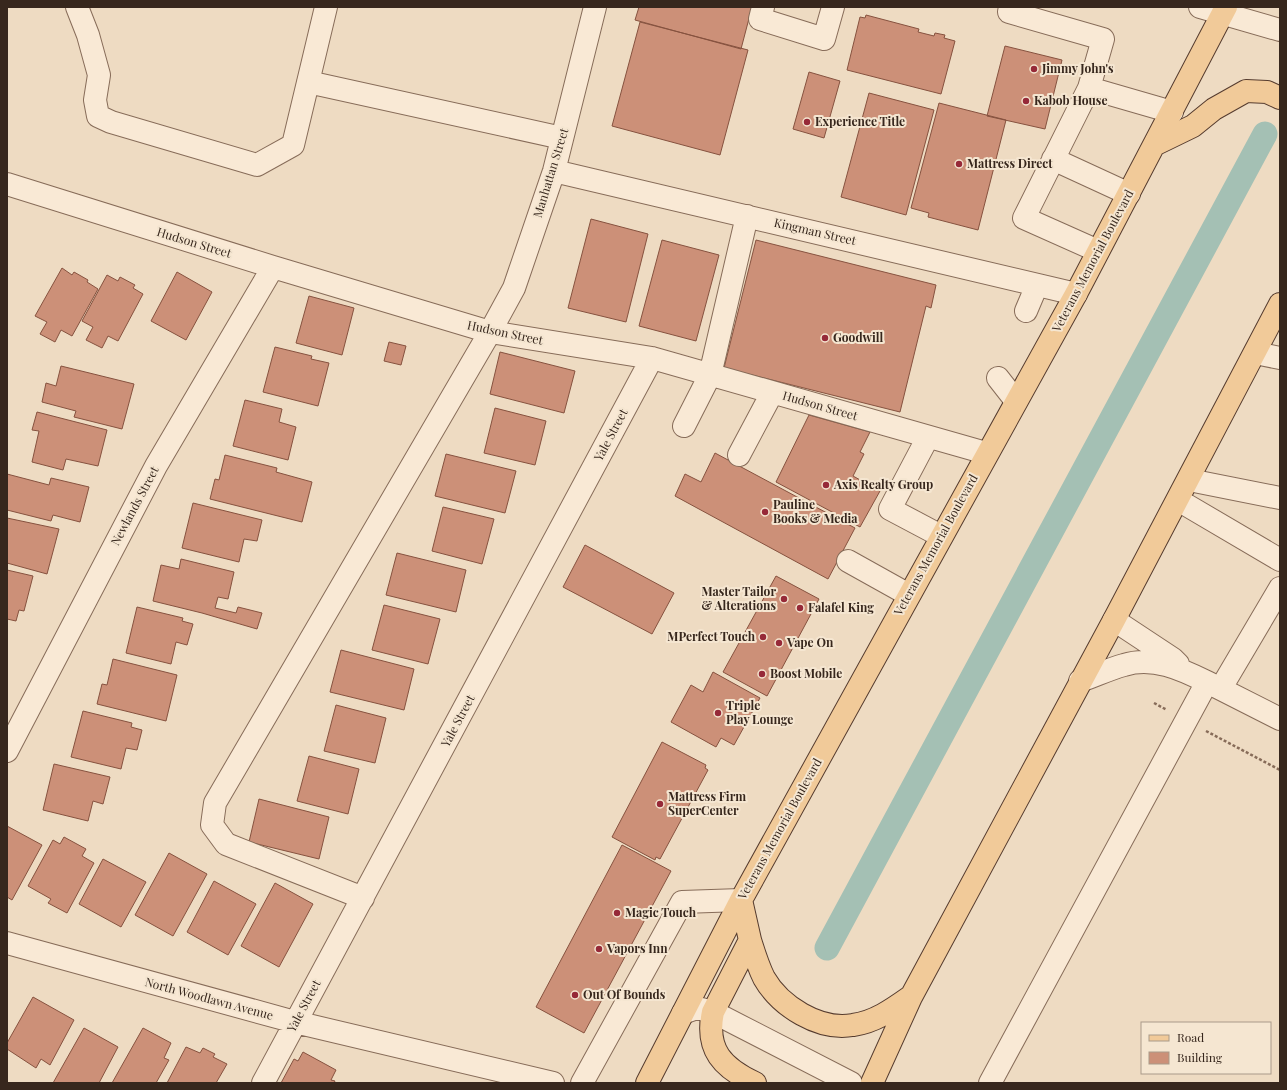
<svg xmlns="http://www.w3.org/2000/svg" width="1287" height="1090" viewBox="0 0 1287 1090" font-family="'Playfair Display',serif">
<style>
.lines{fill:none;stroke-linecap:round;stroke-linejoin:round}
.canal{stroke:#a4c0b4;stroke-width:25}
.building{fill:#cc9078;stroke:#86523f}
.minor-casing{stroke:#876c59;stroke-width:24}
.major-casing{stroke:#553b2e;stroke-width:24}
.path{stroke:#876c59;stroke-width:2.5;stroke-dasharray:3 2;stroke-linecap:butt}
.minor{stroke:#f9e9d5;stroke-width:22}
.major{stroke:#f1ca99;stroke-width:22}
.poi-dot{fill:#962938;stroke:#f5e6d1;stroke-width:1.5}
.labels{text-anchor:middle;stroke-width:4;stroke-linejoin:round;paint-order:stroke}
.poi-label{font-size:12px;font-weight:bold;fill:#37271d;stroke:#f5e6d1;text-anchor:start}
.street-label{font-size:12px;fill:#37271d;stroke:#f5e6d1}
</style>
<rect width="100%" height="100%" fill="#eedbc2"/>
<g class="lines">
<path class="canal" d="M827 948 1265 134"/>
</g>
<path class="building" d="M639 7H752L741 49 635 20Z
M866 15 919 29 918 32 934 36 935 33 945 35 944 38 955 41 941 94 847 70 860 17 865 18Z
M640 22 748 50 720 155 612 126Z
M1005 46 1062 60 1045 129 987 116Z
M809 72 840 81 824 138 793 129Z
M869 93 934 110 906 215 841 197Z
M939 103 1006 120 978 230 928 217 929 213 911 208Z
M591 219 648 234 626 322 568 308Z
M662 240 719 255 696 341 639 326Z
M756 240 936 285 931 308 926 306 900 412 724 368Z
M62 268 72 275 74 272 88 280 87 282 98 289 72 336 61 330 55 342 40 334 47 322 35 316Z
M177 272 212 292 186 340 151 321Z
M107 275 118 281 120 277 135 285 133 288 143 294 118 341 108 336 102 348 86 340 93 327 82 321Z
M309 296 354 308 342 355 296 343Z
M389 342 406 346 401 365 384 361Z
M275 347 312 356 311 359 329 363 318 406 263 392Z
M500 352 575 371 564 413 490 394Z
M61 366 134 384 122 429 74 417 76 411 42 402 46 383 56 386Z
M245 400 282 409 279 422 296 427 288 460 233 446Z
M495 408 546 421 535 465 484 453Z
M37 412 107 430 98 466 66 459 63 470 32 462 39 431 32 430Z
M809 415 870 432 860 452 864 454 853 476 880 491 860 527 776 482Z
M715 453 855 528 828 579 675 496 685 474 701 482Z
M446 454 516 471 505 513 435 496Z
M225 455 277 468 276 472 312 482 302 522 210 499 215 479 219 480Z
M7 474 49 485 51 478 89 487 80 522 53 515 51 521 7 510Z
M193 503 262 520 257 541 244 539 239 562 182 548Z
M443 507 494 519 482 564 432 551Z
M7 518 59 529 47 574 7 563Z
M585 545 674 593 652 634 563 587Z
M397 553 466 570 456 612 386 595Z
M181 559 234 572 228 599 218 597 215 608 236 613 238 607 262 613 257 629 202 613 153 601 161 565 179 569Z
M7 570 33 576 24 611 19 610 16 621 7 619Z
M776 576 819 599 767 696 723 672Z
M384 605 440 619 428 664 372 650Z
M137 607 183 618 182 621 193 624 187 645 176 642 171 664 126 653Z
M341 650 414 669 404 710 330 692Z
M113 659 177 675 166 721 97 704 102 684 107 685Z
M713 672 760 698 734 745 721 738 716 747 671 722 691 685 703 692Z
M336 705 386 718 375 763 324 751Z
M83 711 132 723 131 727 142 730 137 750 126 748 121 769 71 757Z
M662 742 706 765 705 768 708 770 660 859 656 857 655 860 612 837Z
M309 756 359 769 348 814 297 801Z
M54 764 110 777 103 804 93 801 88 821 43 810Z
M259 799 329 817 319 859 249 842Z
M7 826 42 845 12 900 7 897Z
M64 837 86 849 82 856 94 863 67 913 48 903 51 899 28 886 53 840 60 844Z
M622 845 671 871 584 1033 536 1007Z
M169 853 207 874 173 936 135 915Z
M103 859 146 882 121 927 79 904Z
M214 881 256 904 228 955 187 932Z
M275 883 313 904 279 967 241 946Z
M33 997 74 1020 50 1065 41 1059 36 1068 7 1049V1043Z
M84 1028 118 1047 99 1083H53Z
M143 1028 171 1043 164 1058 169 1060 156 1083H112Z
M186 1047 200 1053 203 1048 215 1054 213 1057 227 1064 216 1083H167Z
M303 1052 336 1070 331 1080 335 1081 334 1083H281L294 1059 298 1061Z"/>
<g class="lines">
<g class="minor-casing">
<path id="minor" d="M77 7 88 35 99 75 95 100 98 116 111 122 257 165 293 145 326 7
M763 7 760 19 824 39 833 7
M1010 7 1009 12 1103 39 1089 88 1172 112
M1200 7 1280 30
M308 82 562 138
M1089 88 1024 218 1098 251
M1053 159 1129 194
M554 171 1076 294
M7 184 273 267 490 332 652 358 986 453
M1026 311 1037 285
M1255 353 1280 358
M998 378 1016 401
M684 426 710 375 747 216
M928 437 890 509 941 536
M739 455 772 393
M1189 480 1280 498
M1178 500 1280 560
M848 561 909 595
M1114 620 1173 659 1178 664
M1080 681C1095 676 1109 669 1124 665 1153 656 1181 669 1207 682
M1221 688 1280 588
M7 751 156 466 273 267
M363 898 226 844 212 825 215 803 490 332 514 288 554 171 595 7
M7 943 295 1022 553 1083
M683 1013 697 1008 713 1012 851 1083
M263 1083 652 358
M582 1083 682 902 741 900
M990 1083 1207 682 1280 719"/>
</g>
<g class="major-casing">
<path id="major" d="M1156 144 1193 126 1214 109 1246 91 1267 92 1280 98
M741 900 750 940 713 1012C705 1050 723 1068 755 1083
M750 940C754 953 758 966 764 978 780 1006 819 1031 853 1025 875 1022 893 1009 910 997
M647 1083 741 900 1076 294 1226 7
M872 1083 911 997 1114 620 1280 304"/>
</g>
<path class="path" d="M1154 703 1167 710
M1206 731 1280 770"/>
<use href="#minor" class="minor"/>
<use href="#major" class="major"/>
</g>
<g class="poi-dot">
<circle cx="1034" cy="69" r="4"/>
<circle cx="1026" cy="101" r="4"/>
<circle cx="807" cy="122" r="4"/>
<circle cx="959" cy="164" r="4"/>
<circle cx="825" cy="338" r="4"/>
<circle cx="826" cy="485" r="4"/>
<circle cx="765" cy="512" r="4"/>
<circle cx="784" cy="599" r="4"/>
<circle cx="800" cy="608" r="4"/>
<circle cx="763" cy="637" r="4"/>
<circle cx="779" cy="643" r="4"/>
<circle cx="762" cy="674" r="4"/>
<circle cx="718" cy="713" r="4"/>
<circle cx="660" cy="804" r="4"/>
<circle cx="617" cy="913" r="4"/>
<circle cx="599" cy="949" r="4"/>
<circle cx="575" cy="995" r="4"/>
</g>
<g class="labels">
<g class="poi-label">
<text x="1042" y="73">Jimmy John's</text>
<text x="1034" y="105">Kabob House</text>
<text x="815" y="126">Experience Title</text>
<text x="967" y="168">Mattress Direct</text>
<text x="833" y="342">Goodwill</text>
<text x="834" y="489">Axis Realty Group</text>
<text x="773" y="509">Pauline<tspan x="773" dy="14">Books &amp; Media</tspan></text>
<text x="776" y="596" text-anchor="end">Master Tailor<tspan x="776" dy="14">&amp; Alterations</tspan></text>
<text x="808" y="612">Falafel King</text>
<text x="755" y="641" text-anchor="end">MPerfect Touch</text>
<text x="787" y="647">Vape On</text>
<text x="770" y="678">Boost Mobile</text>
<text x="726" y="710">Triple<tspan x="726" dy="14">Play Lounge</tspan></text>
<text x="668" y="801">Mattress Firm<tspan x="668" dy="14">SuperCenter</tspan></text>
<text x="625" y="917">Magic Touch</text>
<text x="607" y="953">Vapors Inn</text>
<text x="583" y="999">Out Of Bounds</text>
</g>
<g class="street-label">
<text transform="translate(551 173) rotate(-73)" y="4">Manhattan Street</text>
<text transform="translate(815 232) rotate(13)" y="4">Kingman Street</text>
<text transform="translate(194 243) rotate(17)" y="4">Hudson Street</text>
<text transform="translate(1093 261) rotate(-62)" y="4">Veterans Memorial Boulevard</text>
<text transform="translate(505 333) rotate(12)" y="4">Hudson Street</text>
<text transform="translate(820 406) rotate(16)" y="4">Hudson Street</text>
<text transform="translate(611 435) rotate(-62)" y="4">Yale Street</text>
<text transform="translate(135 506) rotate(-62)" y="4">Newlands Street</text>
<text transform="translate(936 545) rotate(-61)" y="4">Veterans Memorial Boulevard</text>
<text transform="translate(458 721) rotate(-62)" y="4">Yale Street</text>
<text transform="translate(780 829) rotate(-61)" y="4">Veterans Memorial Boulevard</text>
<text transform="translate(209 999) rotate(15)" y="4">North Woodlawn Avenue</text>
<text transform="translate(304 1006) rotate(-62)" y="4">Yale Street</text>
</g>
</g>
<rect width="1287" height="1090" fill="none" stroke="#37271d" stroke-width="16"/>
<rect x="1141" y="1022" width="130" height="52" fill="#f5e6d1" stroke="#a99a89"/>
<rect x="1149" y="1035" width="20" height="6" fill="#f1ca99" stroke="#a99a89"/>
<text x="1177" y="1042" font-size="12" fill="#37271d">Road</text>
<rect x="1149" y="1052" width="20" height="12" fill="#cc9078" stroke="#a99a89"/>
<text x="1177" y="1062" font-size="12" fill="#37271d">Building</text>
</svg>
